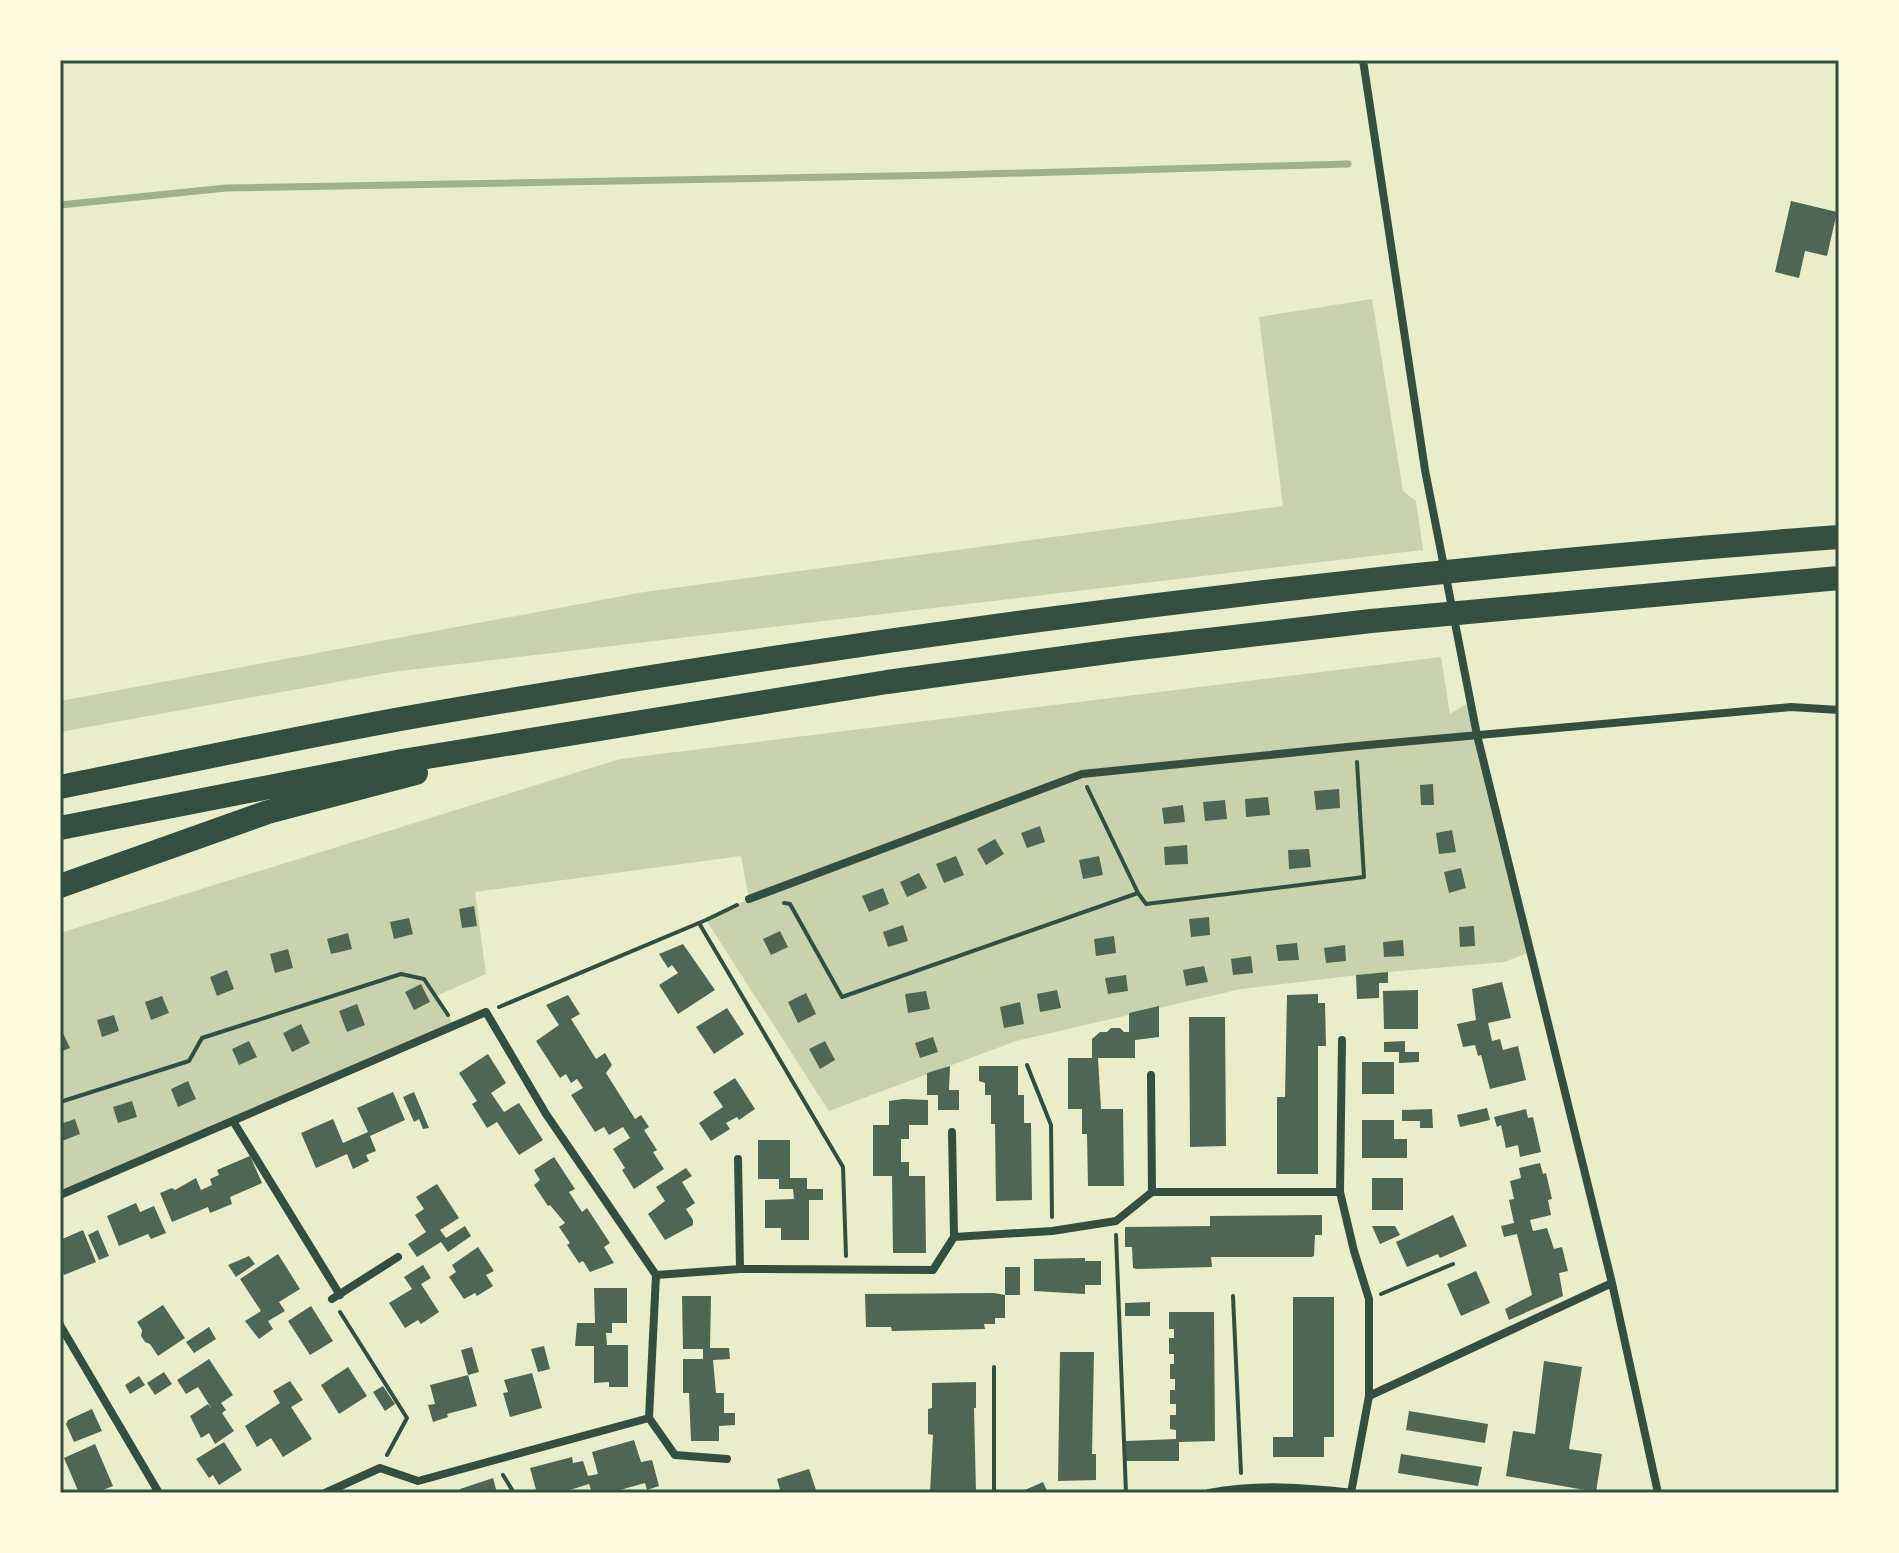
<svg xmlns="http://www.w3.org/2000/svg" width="1899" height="1553" viewBox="0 0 1899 1553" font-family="Ubuntu,sans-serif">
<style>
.green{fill:#cad2ad}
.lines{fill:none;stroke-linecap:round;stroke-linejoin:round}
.stream{stroke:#a3b18a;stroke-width:7}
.building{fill:#4f6655}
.path{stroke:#344e41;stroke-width:4}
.minor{stroke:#344e41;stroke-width:8}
.motorway{stroke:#344e41;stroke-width:24}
.neatline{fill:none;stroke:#344e41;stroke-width:3}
</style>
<rect width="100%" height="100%" fill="#e9edc9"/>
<path class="green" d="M1372 299 1403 491 1416 501 1423 550 392 672 60 732V701L644 592 1283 506 1259 317Z
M1441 657 1450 714 1471 701 1531 952 1504 962 1367 974 1241 989 1016 1041 829 1111 706 920 749 899 741 856 475 892 486 974 436 996 454 1025 60 1195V933L620 759Z"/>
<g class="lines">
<path class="stream" d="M60 205 226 188 948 175 1348 164"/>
</g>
<path class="building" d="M1791 201 1837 212 1827 256 1805 251 1799 278 1775 272Z
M1433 784 1434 805H1421L1420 785Z
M1339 789 1340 808 1316 810 1314 791Z
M1268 797 1270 815 1246 817 1245 799Z
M1225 800 1227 819 1205 821 1203 802Z
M1183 805 1185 822 1164 824 1162 808Z
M1040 826 1045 842 1027 848 1021 833Z
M1452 830 1456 852 1439 854 1436 833Z
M995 839 1004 854 986 865 977 849Z
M1187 845 1188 864 1165 865 1164 847Z
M1309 849 1311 867 1289 869 1288 850Z
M956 856 964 875 944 883 936 864Z
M1099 856 1103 875 1083 879 1079 860Z
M1461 868 1466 888 1449 893 1444 872Z
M919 873 927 888 907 897 900 882Z
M883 888 889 904 869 912 862 896Z
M474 906 477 926 462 928 459 909Z
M1209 917 1210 935 1191 937 1189 919Z
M409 918 413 934 394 939 390 922Z
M903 925 908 941 888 947 883 932Z
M1474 926 1475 946 1460 947 1459 927Z
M780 931 788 947 771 955 763 939Z
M348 933 352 949 331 954 327 939Z
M1114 936 1116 953 1096 956 1094 939Z
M1403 940 1404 956 1384 957 1383 942Z
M1297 943 1299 960 1278 961 1276 945Z
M683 944 715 990 678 1014 659 985 678 973 672 965 668 968 659 954Z
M1345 945 1346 961 1326 963 1324 948Z
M288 949 293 968 275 973 270 954Z
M1251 956 1253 973 1233 975 1231 959Z
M1204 966 1208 982 1186 986 1183 970Z
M227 970 234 989 217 996 210 977Z
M1388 972V983H1379V998L1357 999 1356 975Z
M1126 975 1128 991 1108 994 1105 978Z
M1502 982 1511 1018 1488 1023 1492 1041 1500 1039 1503 1050 1518 1046 1526 1080 1490 1089 1481 1055 1478 1056 1475 1045 1463 1047 1457 1024 1476 1020 1472 989Z
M421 984 430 1002 414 1010 405 992Z
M1057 990 1061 1008 1040 1012 1037 994Z
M1418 990V1029H1384L1383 991Z
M926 991 930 1009 908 1013 905 994Z
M806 993 816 1014 798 1023 788 1002Z
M1318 994V1003H1325L1326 1046H1318V1174H1277V1097H1285L1287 995Z
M568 995 580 1014 571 1019 596 1059 605 1053 612 1065 606 1073 635 1119 641 1115 649 1127 644 1130 657 1150 653 1152 664 1169 634 1189 622 1170 625 1168 613 1149 630 1138 623 1127 609 1135 604 1127 595 1132 571 1095 583 1088 577 1079 571 1083 566 1074 560 1078 536 1041 559 1025 546 1005Z
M162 996 169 1013 151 1020 145 1002Z
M1020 1002 1024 1024 1004 1028 1000 1007Z
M357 1004 365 1025 347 1032 339 1011Z
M1159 1006V1037L1135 1040V1058H1098L1101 1109H1123L1124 1186H1088L1087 1134H1082V1109H1068V1058H1092V1039L1100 1032H1107L1111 1028H1120L1124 1032H1129V1013Z
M727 1008 744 1034 714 1054 696 1027Z
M114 1015 119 1031 102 1037 97 1020Z
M1189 1017H1225L1226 1146 1190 1147Z
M301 1024 310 1043 292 1052 283 1033Z
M63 1033 70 1048 60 1052V1034Z
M933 1037 938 1052 920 1058 915 1043Z
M249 1041 257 1057 239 1065 232 1049Z
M825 1041 835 1060 820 1069 809 1049Z
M1405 1041V1052H1419V1062L1399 1063V1052H1384V1042Z
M488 1054 506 1083 491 1093 504 1112 519 1103 543 1140 519 1155 497 1122 487 1128 472 1104 477 1101 459 1073Z
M1362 1062H1394V1094H1362Z
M950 1066 949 1090H959V1110H938V1095H927V1073Z
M979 1066H1018V1095H1024V1123H1031L1032 1200 996 1201 995 1124H991V1095H985V1083L979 1081Z
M735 1078 755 1109 739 1120 737 1117 726 1123 730 1129 711 1141 699 1123 723 1107 713 1092Z
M188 1081 196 1099 178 1107 171 1089Z
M393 1092 405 1120 370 1136 376 1151 366 1155 369 1161 353 1169 347 1154 316 1168 301 1133 333 1119 343 1143 368 1132 357 1108Z
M414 1092 429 1128 423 1129 419 1119 414 1122 403 1097Z
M903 1099 928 1100V1125H909V1139H901V1162H909V1176H925L926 1253H893L892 1176H873V1125H889V1101Z
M132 1101 137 1117 118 1123 113 1107Z
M1487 1108 1490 1120 1460 1127 1457 1115Z
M1432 1109 1433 1128H1420V1121H1402V1110Z
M1526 1109 1528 1118 1533 1117 1541 1152 1520 1157 1518 1145 1506 1148 1501 1125 1497 1127 1494 1117Z
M75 1119 80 1134 62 1141 60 1124Z
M1362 1120H1394V1139H1407V1158H1362Z
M758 1140H790V1178H807V1189H823V1200H809V1240H781V1228H765V1200L794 1199 793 1189H779V1179H758Z
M250 1156 262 1183 230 1197 232 1204 210 1213 208 1207 172 1222 160 1193 172 1188 175 1190 196 1178 201 1190 212 1185 210 1179 219 1175 217 1170Z
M554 1157 575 1189 569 1192 582 1212 587 1208 610 1243 604 1247 614 1263 590 1272 583 1261 579 1263 567 1245 570 1243 559 1227 565 1223 550 1205 548 1206 534 1185 540 1180 534 1170Z
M1540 1163 1543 1174 1546 1173 1552 1199 1548 1200 1551 1215 1530 1220 1533 1231 1547 1228 1554 1249 1562 1247 1568 1271 1559 1273 1563 1296 1509 1320 1505 1309 1532 1295 1517 1234 1504 1237 1501 1226 1514 1223 1509 1200 1514 1199 1510 1181 1521 1178 1519 1168Z
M686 1168 692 1176 682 1182 695 1203 686 1209 693 1220V1225L665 1240 648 1214 665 1201 656 1187Z
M1372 1178H1403V1210H1372Z
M437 1184 459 1218 440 1230 446 1238 465 1226 471 1236 448 1252 441 1242 417 1257 408 1244 426 1232 415 1215 424 1209 416 1197Z
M136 1203 140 1212 154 1206 166 1233 151 1239 148 1234 119 1246 107 1216Z
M1322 1215V1235H1315L1314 1256 1311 1257H1211L1212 1267 1137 1269 1133 1268 1132 1247H1125V1227L1210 1226V1216Z
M1453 1215 1467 1246 1440 1258 1438 1254 1407 1267 1396 1242Z
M1372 1226H1395L1400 1235 1380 1244Z
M83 1230 96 1262 64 1275 60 1265V1240Z
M98 1230 109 1256 99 1260 88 1235Z
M478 1247 494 1271 486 1275 493 1286 477 1296 475 1293 464 1299 449 1277 456 1272 452 1265Z
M278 1254 300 1289 279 1302 285 1311 268 1321 273 1329 259 1339 245 1321 261 1311 240 1279Z
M249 1256 255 1264 236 1277 228 1265Z
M1085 1258V1261H1101V1285H1085V1294L1034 1291V1259Z
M423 1265 431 1278 421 1284 439 1312 421 1324 418 1320 405 1328 389 1303 412 1289 404 1277Z
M1005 1267H1020V1295H1005Z
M1476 1271 1490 1303 1461 1316 1447 1284Z
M594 1288H627V1323H612V1333H606L607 1345H628V1387H609V1382L594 1383V1346H575L577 1323H595Z
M994 1293 1005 1295V1318H995V1324H984L985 1329 892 1331 891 1327H866L865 1294Z
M682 1296H711L710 1348H729L730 1359 713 1360 716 1393H724V1413H735V1425L719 1426V1441H691L689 1393H683V1359H703V1349H683Z
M1293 1297H1334V1437H1324V1457H1273V1437H1293Z
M1150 1302V1316H1125V1303Z
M163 1305 185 1338 158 1356 150 1344 145 1342 141 1336 142 1330 137 1322Z
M311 1306 333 1341 310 1355 288 1321Z
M1169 1312H1214L1215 1441 1179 1442V1461H1126V1441L1176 1439V1430L1170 1429V1415H1176V1404H1170V1390H1175V1379H1170V1364H1174V1354H1169V1338H1174V1329H1169Z
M209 1327 216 1339 194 1353 186 1342Z
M544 1346 550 1369 538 1372 531 1349Z
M472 1347 479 1372 468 1375 461 1350Z
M1060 1352H1094L1092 1454H1096V1480L1058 1481Z
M209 1359 233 1395 221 1403 226 1410 222 1413 234 1431 215 1444 209 1433 201 1438 190 1416 208 1404 212 1409 198 1387 186 1394 177 1380Z
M1544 1361 1582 1367 1569 1449 1602 1454 1596 1492 1506 1476 1513 1431 1535 1434Z
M348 1367 367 1396 339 1414 321 1385Z
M164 1372 172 1384 155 1395 147 1383Z
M532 1373 542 1408 510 1417 503 1393 508 1392 504 1380Z
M468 1375 477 1406 447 1414 448 1417 433 1422 428 1405 435 1404 430 1385Z
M139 1376 145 1385 130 1394 125 1385Z
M290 1381 303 1400 291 1407 312 1439 283 1457 271 1438 257 1447 245 1426 280 1403 273 1391Z
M976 1382V1408H974L976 1493H930L933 1435 928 1434V1409L932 1408V1383Z
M383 1386 395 1404 385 1411 373 1392Z
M92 1409 102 1431 74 1442 66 1424 68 1420Z
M1409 1411 1488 1424 1485 1443 1406 1430Z
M634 1440 641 1462 652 1460 659 1486 647 1490 645 1483 609 1493H592L589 1484 560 1493H537L530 1468 572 1457 573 1463 583 1461 588 1476 598 1474 592 1452Z
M224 1442 242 1470 219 1485 213 1475 209 1478 196 1459Z
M95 1444 113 1486 95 1493H79L64 1458Z
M1401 1454 1482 1467 1478 1486 1398 1473Z
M809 1469 817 1493H781L777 1479Z
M493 1478 497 1493H461L460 1489Z
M1043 1482 1048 1493H1018L1034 1486Z"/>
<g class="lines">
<path class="path" d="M1087 787 1138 893
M784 903 790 904 842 997 1138 893 1146 904 1364 877 1357 762
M699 923 843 1167 846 1256
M499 1007 706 920 737 905
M1027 1065 1051 1125 1052 1217
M60 1102 189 1061 202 1038 401 974 424 979 448 1015
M1116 1235 1126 1493
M1381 1294 1453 1264
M1233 1296 1241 1473
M340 1312 407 1418 387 1455
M994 1367V1493
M503 1475 514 1493"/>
<path class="minor" d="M1363 60 1425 470 1477 735 1612 1283 1658 1493
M749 899 1082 774 1357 746 1791 707 1839 710
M1342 1040 1340 1192 1354 1251 1369 1299V1396
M1151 1075 1152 1192
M233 1121 340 1295
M952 1132 954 1237
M738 1159 740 1269
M60 1195 486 1012 546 1114 656 1275
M332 1299 398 1257
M60 1325 159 1493
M649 1418 675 1455 727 1459
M325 1493 380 1468 418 1481 649 1418 656 1275 740 1269 933 1270 954 1237 1052 1231 1116 1221 1152 1192H1340
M1209 1493C1257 1484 1304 1487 1353 1493
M1351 1493 1369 1396 1612 1283"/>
<path class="motorway" d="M60 787C175 764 290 739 406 718 880 635 1359 572 1839 537
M60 828 402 761 887 682 1130 649 1371 621 1839 578
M60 886 268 812 416 773"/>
</g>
<rect width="1899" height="1553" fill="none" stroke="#fefae0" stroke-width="124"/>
<rect x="62" y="62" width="1775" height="1429" class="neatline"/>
</svg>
